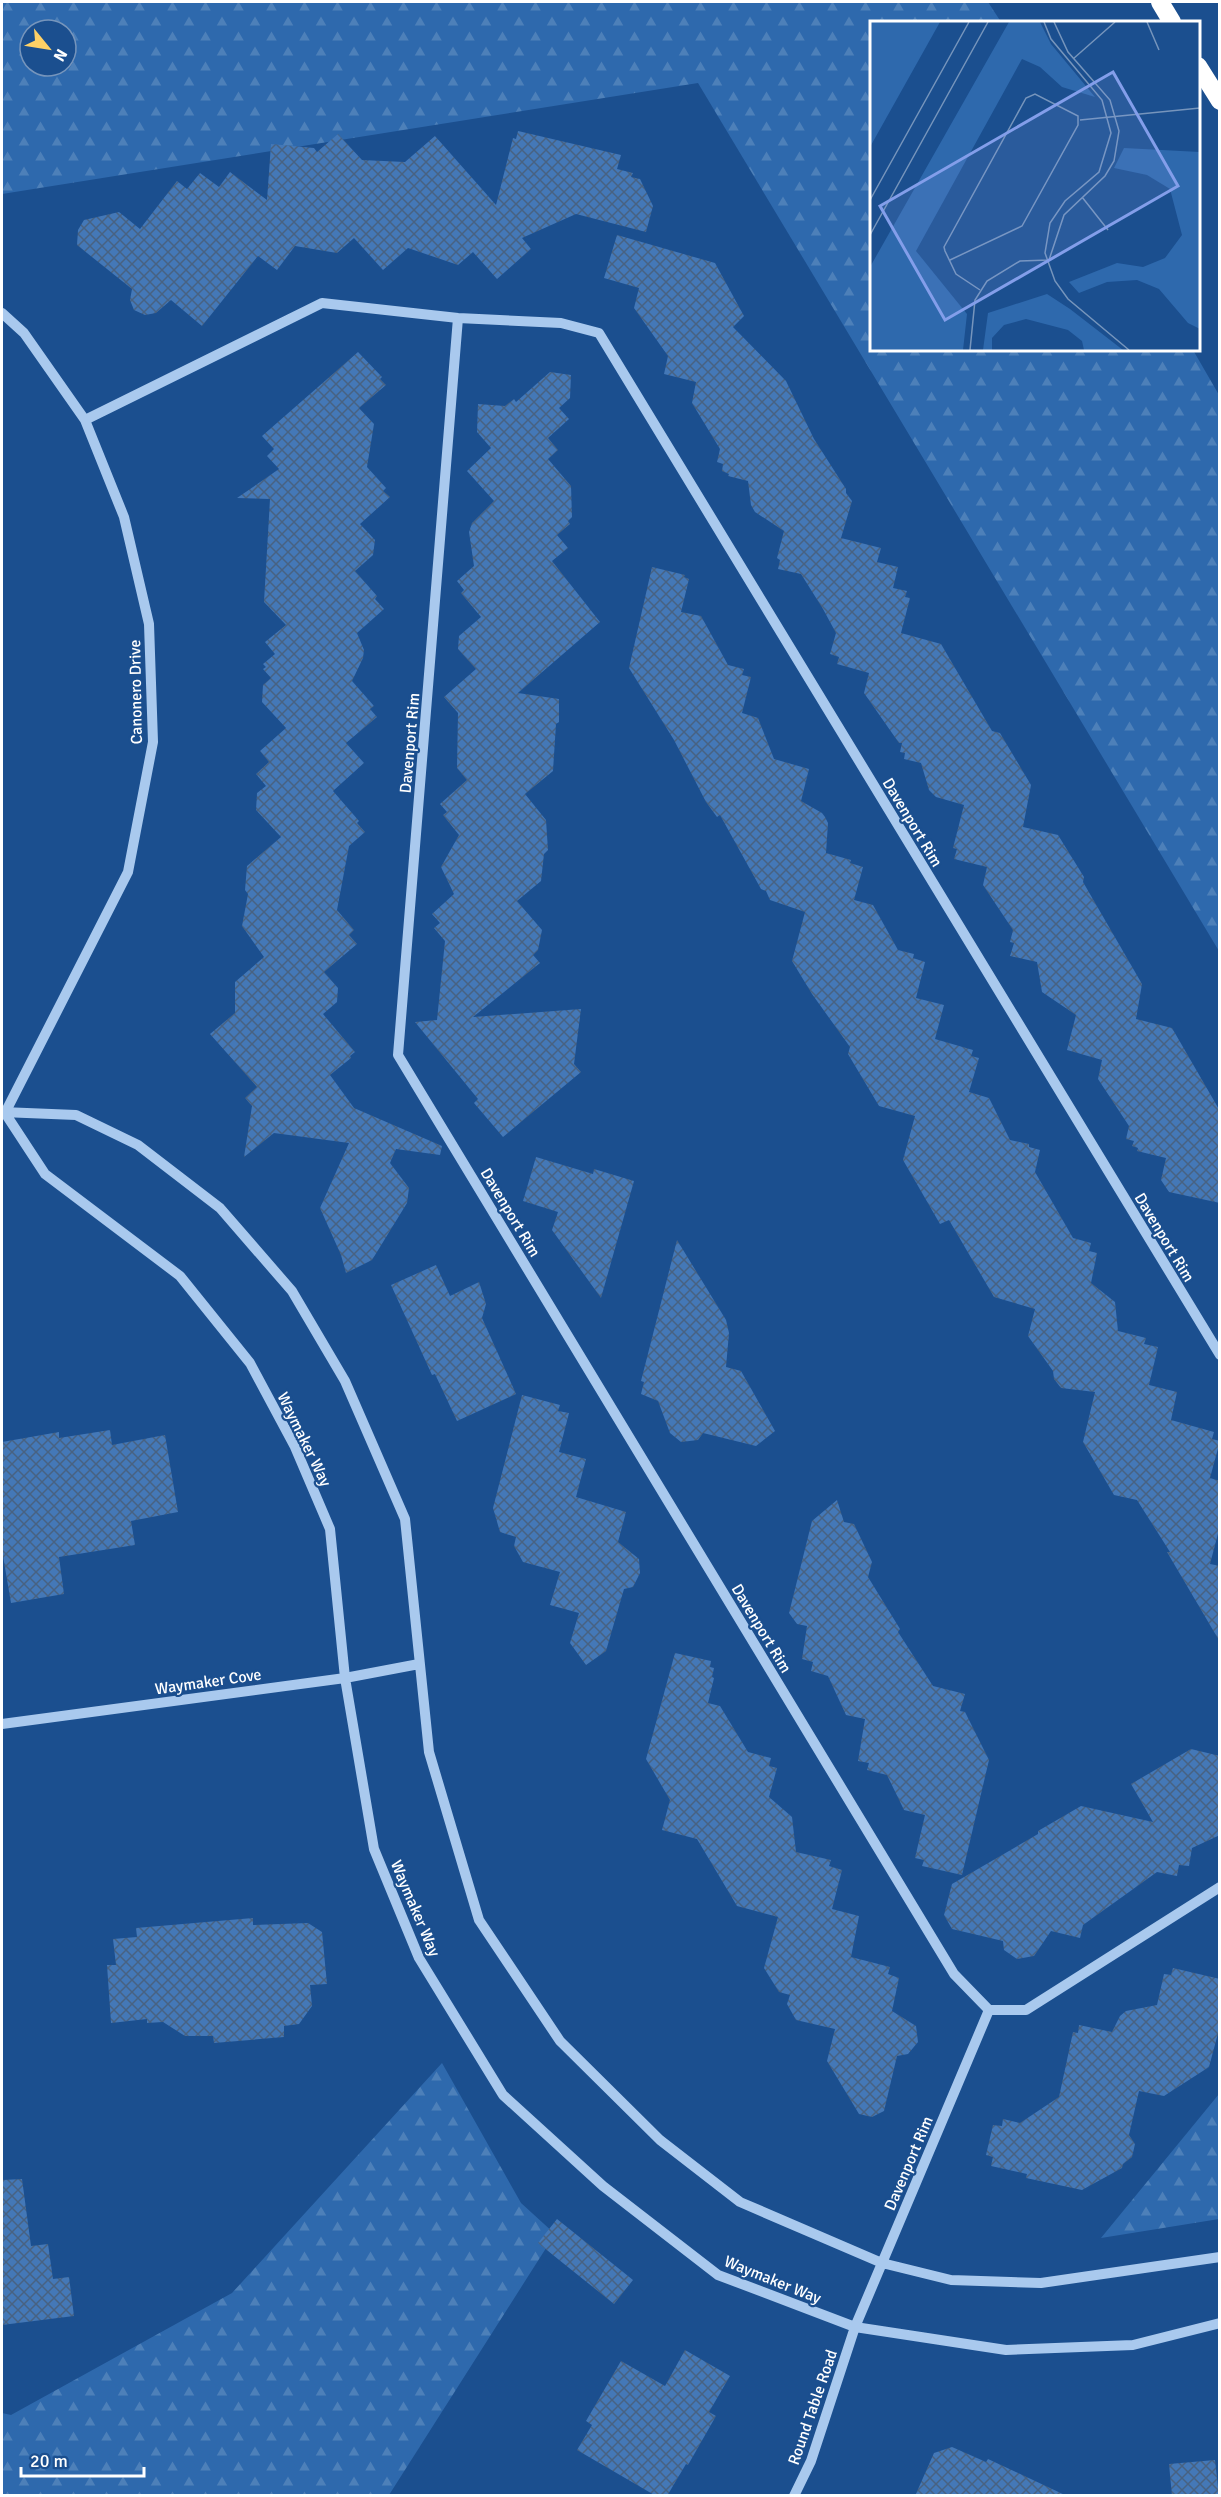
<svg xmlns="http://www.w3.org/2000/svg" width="1221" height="2497" viewBox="0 0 1221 2497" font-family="Signika,sans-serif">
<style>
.forest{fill:url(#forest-firs);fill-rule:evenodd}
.building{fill:url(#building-cross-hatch)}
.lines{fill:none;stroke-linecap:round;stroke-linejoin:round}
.minor{stroke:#a9c9ee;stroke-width:10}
.highway{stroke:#fff;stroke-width:18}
.labels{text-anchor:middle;stroke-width:4.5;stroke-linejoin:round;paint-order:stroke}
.street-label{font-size:16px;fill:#fff;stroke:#1b4f8f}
.inset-road{fill:none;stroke:#7695bc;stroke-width:1.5}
.view{fill:#839eea;fill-opacity:0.15;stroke:#839eea;stroke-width:3}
.inset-edge{fill:none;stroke:#fff;stroke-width:3}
</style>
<defs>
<pattern id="forest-firs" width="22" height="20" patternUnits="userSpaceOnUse" patternTransform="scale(1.5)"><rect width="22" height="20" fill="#2e69ad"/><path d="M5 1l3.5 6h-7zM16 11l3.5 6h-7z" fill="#4d80b9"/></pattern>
<pattern id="building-cross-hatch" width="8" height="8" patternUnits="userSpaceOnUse" patternTransform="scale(1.5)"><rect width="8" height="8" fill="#4478b7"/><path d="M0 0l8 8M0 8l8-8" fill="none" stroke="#486282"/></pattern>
</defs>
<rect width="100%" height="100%" fill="#1b4f8f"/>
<path class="forest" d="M2 2H988L1001 22H872V350H1193L1219 395V951L698 83 2 194ZM30 30H66V66H30Z
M442 2063 521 2203 555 2234 389 2495H2V2413L11 2415 232 2293Z
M1219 2094V2219L1101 2238Z"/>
<path class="building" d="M518 131 621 155 617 169 633 173 631 177 640 179 653 206 646 232 576 214 522 238 531 249 497 279 473 252 458 265 408 248 383 270 354 238 337 253 295 246 277 270 258 256 202 326 171 300 156 313 145 315 134 310 130 300 132 289 77 245 78 230 84 220 119 212 140 229 177 181 187 189 200 173 219 187 230 172 267 200 271 144 314 148 317 152 338 134 362 160 405 162 435 136 496 205 513 138 516 139Z
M617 235 715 263 744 316 733 327 786 381 814 439 846 489V493L852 501 841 538 881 548 877 562 898 567 893 588 907 591 905 597 910 598 901 633 941 644 992 731 1000 733 1031 785 1023 827 1058 835 1084 877 1083 882 1142 984 1136 1019 1172 1028 1220 1111V1203L1169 1192 1161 1180 1166 1158 1137 1151 1138 1148 1132 1146 1134 1141 1126 1139 1129 1126 1098 1079 1102 1060 1067 1050 1076 1015 1042 992 1037 962 1010 956 1014 943 1010 942 1013 930 983 885 987 867 954 859 957 849 953 848 964 805 936 797 929 790 921 763 904 759 905 753 900 752 902 743H899L864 693 869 673 837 664 839 657 830 654 836 633 823 609 801 574 778 569 780 560 777 558 784 531 755 512 751 505 748 481 728 476 729 474 722 471 723 464 717 462 720 449 692 403 696 382 664 374 668 356 634 308 639 288 604 278Z
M358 352 382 377 380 379 386 385 359 408 374 424 367 467 386 488 383 491 390 497 360 524 375 540 373 555 355 571 377 596 375 599 384 609 357 633 364 650 363 658 352 681 374 706 370 709 377 717 346 743 364 763 333 791 359 821 357 823 365 832 349 846 337 910 354 930 349 935 357 944 324 972 338 988 337 1002 323 1014 355 1052 350 1056 351 1058 330 1075 354 1108 442 1146 440 1155 396 1149 390 1163 409 1188 407 1203 372 1260 346 1273 341 1255 320 1208 349 1143 274 1133 244 1157 252 1106 245 1098 257 1087 210 1034 235 1013V982L264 957 242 926 248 894 245 890 247 866 281 837 256 810 257 793 266 786 256 774 269 762 260 751 286 728 262 702 263 685 271 678 263 669 266 667 263 664 275 654 265 642 286 625 264 602 270 499 237 498 279 469 267 456 274 449 262 436Z
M550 372 571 375 570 398 559 408 569 419 548 438 558 450 548 459 571 486 572 517 568 521 570 524 557 535 568 548 552 561 600 622 518 693 559 699V722L556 724 553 771 525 794 546 820 548 850 544 854 541 881 517 901 542 930 538 950 533 955 540 963 473 1017 581 1009 574 1064 581 1072 503 1137 474 1103 478 1099 415 1022 437 1020 445 941 434 928 440 923 432 914 454 894 441 867 459 835 443 815 447 812 440 804 467 780 457 768 458 713 444 697 476 669 458 649 459 636 481 617 461 593 464 590 457 581 474 566 469 532 472 523 494 501 467 471 491 448 477 432 478 404 505 406 514 399 516 402Z
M652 567 685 575 684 577 689 579 681 612 701 616 728 665 744 669 742 675 751 677 742 713 758 718 774 759 809 769 801 801 822 813 825 817 828 823 826 853 851 860 850 863 863 867 854 900 873 905 898 950 914 954 913 958 925 962 916 998 944 1005 935 1039 973 1050 971 1056 979 1058 969 1092 989 1098 1010 1140 1029 1144V1147L1040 1150 1035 1172 1073 1238 1091 1243 1089 1251 1097 1253 1091 1283 1115 1302 1118 1331 1146 1338 1144 1344 1158 1347 1149 1385 1177 1392 1171 1420 1214 1432 1212 1439 1220 1441 1210 1478 1220 1481V1526L1210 1564 1220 1566V1642L1167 1552H1170L1137 1500 1114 1495 1083 1442 1095 1392 1061 1388 1054 1379 1053 1371 1028 1336 1035 1309 994 1297 949 1220 940 1224 903 1160 915 1116 879 1106 848 1054 850 1047 812 994 792 961 805 912 770 900 766 891 761 889 720 815 717 817 706 802 674 740 629 668Z
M536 1157 593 1174 594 1169 634 1181 601 1298 552 1230 558 1212 523 1201Z
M677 1240 726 1320 729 1333 726 1367 741 1371 775 1431 756 1446 703 1433 698 1440 681 1442 670 1433 658 1401 641 1394 644 1382 641 1381Z
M436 1265 450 1296 479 1282 486 1304 482 1318 516 1394 457 1421 435 1374 432 1375 391 1285Z
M522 1395 560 1405 558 1411 569 1413 559 1452 586 1459 576 1497 626 1512 618 1542 639 1559 640 1573 633 1587 624 1589 606 1651 586 1665 570 1643 579 1613 550 1605 560 1572 523 1562 514 1546 516 1537 500 1532 493 1508Z
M110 1430 112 1445 165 1435 178 1512 131 1521 135 1545 59 1557 64 1594 11 1603 2 1550V1442L59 1432V1438Z
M837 1500 844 1522 854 1524 872 1562 868 1577 900 1629 898 1632 933 1686 965 1694 960 1711 965 1712 989 1760 962 1875 922 1866 924 1860 915 1858 925 1815 904 1810 887 1775 867 1770 869 1763 858 1761 865 1719 846 1715 828 1676 811 1671 813 1662 802 1659 807 1626 797 1624 789 1613 812 1521Z
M675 1653 711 1661 710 1667 714 1668 712 1677 714 1678 708 1703 720 1706 748 1752 771 1758 769 1766 777 1768 769 1797 792 1817 796 1852 831 1860 829 1866 842 1870 832 1909 859 1916 851 1957 890 1967 888 1974 899 1978 892 2011 916 2026 918 2042 908 2054 897 2056 884 2111 872 2117 859 2114 827 2061 835 2029 796 2020 787 2004 790 1995 779 1992 764 1968 778 1917 737 1906 697 1839 662 1830 670 1800 646 1759Z
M1191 1749 1220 1756V1835L1192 1848 1189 1866 1179 1865 1177 1876 1157 1872 1083 1925 1080 1938 1051 1931 1034 1956 1017 1959 1004 1950 1003 1941 952 1929 944 1915 952 1884 1038 1834V1831L1081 1806 1153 1822 1131 1784Z
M253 1918V1925L308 1923 322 1932 327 1984 310 1985 312 2006 299 2024 284 2026V2037L214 2043 213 2036H185L163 2022 147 2023V2019L111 2023 107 1965H116L113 1939 137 1937 136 1928Z
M1173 1968 1220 1979V2026L1209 2067 1164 2096 1139 2091 1129 2135 1135 2144 1132 2157 1123 2164 1122 2168 1082 2190 1026 2178 1027 2174 991 2166 993 2157 986 2155 993 2125 1002 2126 1003 2119 1020 2123 1059 2097 1073 2032 1078 2033 1079 2025 1112 2032 1120 2016 1126 2011 1157 2005 1164 1974 1171 1975Z
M22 2179 31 2246 48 2244 53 2279 69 2277 74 2316 2 2325V2180Z
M557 2219 633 2280 614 2304 538 2243Z
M685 2350 730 2376 709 2412 716 2416 688 2465 686 2464 667 2496H656L577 2450 592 2425 586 2421 621 2361 665 2386Z
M952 2447 986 2462 988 2459 1067 2496H915L934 2453Z
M1215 2460 1219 2496H1172L1169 2464Z"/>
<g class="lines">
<path class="minor" d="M2 313 24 333 85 420 124 517 149 624 153 742 128 872 5 1113
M458 318 398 1055 954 1974 989 2010H1026L1220 1887
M85 420 322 303 458 318 561 323 599 333 1220 1355
M2 1112 76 1115 138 1145 220 1208 292 1291 345 1381 405 1519 429 1752 479 1920 560 2041 660 2140 740 2202 882 2263 951 2280 1041 2283 1220 2257
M5 1113 45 1174 180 1276 250 1363 295 1447 330 1529 345 1678 374 1849 419 1958 503 2095 603 2186 718 2275 855 2327 1006 2350 1133 2345 1220 2323
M2 1724 345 1678 419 1664
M794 2496 811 2461 855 2327 989 2010"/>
<path class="highway" d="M1160 2 1172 22
M1198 66 1220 101"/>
</g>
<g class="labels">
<g class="street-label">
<text transform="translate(135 692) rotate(-91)" y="6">Canonero Drive</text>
<text transform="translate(409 743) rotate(-85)" y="6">Davenport Rim</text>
<text transform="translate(913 822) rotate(59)" y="6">Davenport Rim</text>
<text transform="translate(511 1212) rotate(59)" y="6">Davenport Rim</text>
<text transform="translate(1165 1237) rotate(59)" y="6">Davenport Rim</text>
<text transform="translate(305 1439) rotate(64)" y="6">Waymaker Way</text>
<text transform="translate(762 1628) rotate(59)" y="6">Davenport Rim</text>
<text transform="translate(208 1681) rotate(-8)" y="6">Waymaker Cove</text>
<text transform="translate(416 1908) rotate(67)" y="6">Waymaker Way</text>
<text transform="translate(908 2163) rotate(-67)" y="6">Davenport Rim</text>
<text transform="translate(773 2279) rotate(22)" y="6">Waymaker Way</text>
<text transform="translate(812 2407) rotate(-71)" y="6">Round Table Road</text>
</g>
</g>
<g transform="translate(870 21)">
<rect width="330" height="330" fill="#1b4f8f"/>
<path d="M0 1H70L0 126ZM139 1H170L181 23 225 76 192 66 170 46 152 38 46 230 97 293 93 329H0V246ZM254 127 330 131V308L318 302 289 268 267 259 237 261 209 272 199 261 247 242 273 246 295 237 312 214 300 168 277 154 244 147ZM177 273 200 288 253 329H214L212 320 198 309 156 298 134 304 122 317V329H113L118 292Z" fill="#2e69ad"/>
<path class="inset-road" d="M174 1 181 18 232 79 241 112 229 151 195 180 180 202 175 232 185 260 198 278 259 329M277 1 289 29M203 38 245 1M210 99 330 87M212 176 238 209M0 179 99 1M0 214 118 1M80 239 152 205 208 104V95L165 73 156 77 74 226 75 230 86 253 110 269M179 239 194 194 235 155 244 140 249 110 240 79 198 31 184 1M100 329 105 279 117 260 150 240 179 239"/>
<path class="view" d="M243 51 308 165 75 299 10 185Z"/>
<rect width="330" height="330" class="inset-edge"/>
</g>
<rect width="1221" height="2497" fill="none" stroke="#ffffff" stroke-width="6"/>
<g transform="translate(48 48) rotate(120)"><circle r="28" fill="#1b4f8f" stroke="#7695bc" stroke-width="1.5"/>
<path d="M0-4.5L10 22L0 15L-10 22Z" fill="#ffd166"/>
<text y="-9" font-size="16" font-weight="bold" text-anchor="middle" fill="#ffffff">N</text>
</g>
<path d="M21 2467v9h123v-9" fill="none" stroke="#ffffff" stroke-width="3"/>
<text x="30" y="2467" font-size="18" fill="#ffffff" stroke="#1b4f8f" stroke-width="4.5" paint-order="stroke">20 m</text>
</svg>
